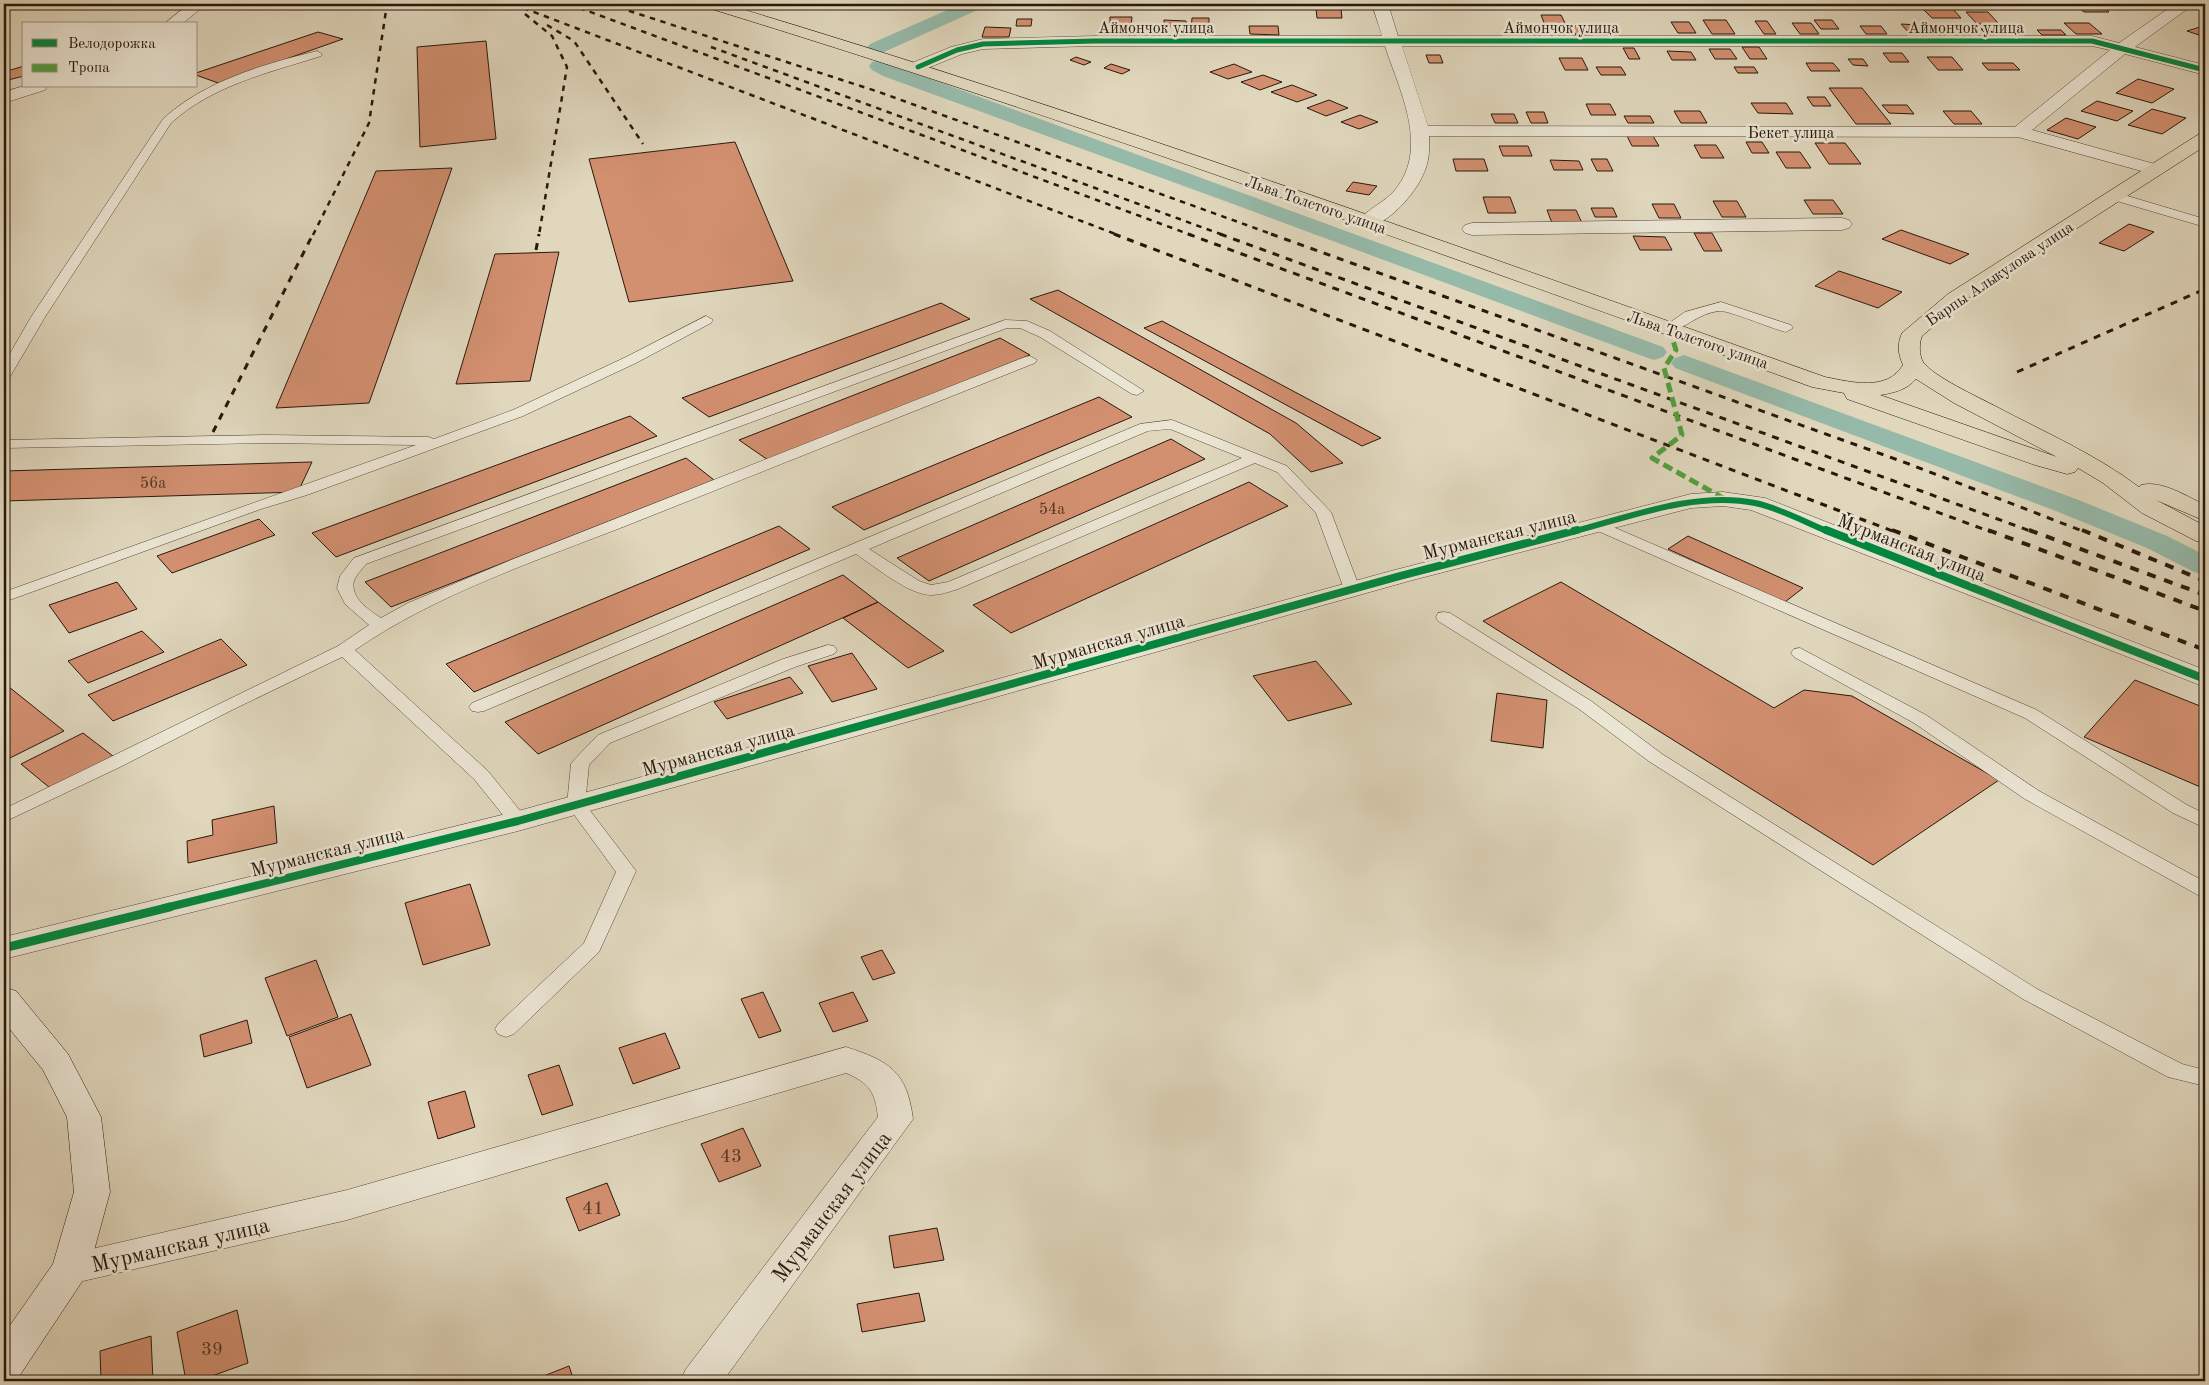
<svg xmlns="http://www.w3.org/2000/svg" width="2209" height="1385" viewBox="0 0 2209 1385" font-family="'Old Standard TT',serif">
<style>
.lines{fill:none;stroke-linecap:round;stroke-linejoin:round}
.canal{fill:#96baaa;fill-rule:evenodd}
.building{fill:#d39071;stroke:#28180b}
.lane-casing{stroke:#564838;stroke-width:1}
.street-casing{stroke:#564838;stroke-width:1}
.secondary-casing{stroke:#28180b;stroke-width:1}
.primary-casing{stroke:#28180b;stroke-width:1}
.lane{fill:#ebe5d4;fill-rule:evenodd}
.street{fill:#ebe5d4;fill-rule:evenodd}
.secondary{fill:#ebe5d4;fill-rule:evenodd}
.primary{fill:#e0d7bd;fill-rule:evenodd}
.rail-far2{stroke:#28180b;stroke-width:2.5;stroke-dasharray:5.5 5.5;stroke-linecap:butt}
.rail-far1{stroke:#28180b;stroke-width:3;stroke-dasharray:7 7;stroke-linecap:butt}
.rail{stroke:#28180b;stroke-width:4;stroke-dasharray:9 9;stroke-linecap:butt}
.quiet{stroke:#51a13e;stroke-width:5;stroke-dasharray:10 5;stroke-linecap:butt}
.cycleway-far3-casing{stroke:#ebe5d4;stroke-width:7}
.cycleway-far2-casing{stroke:#ebe5d4;stroke-width:9}
.cycleway-far1-casing{stroke:#ebe5d4;stroke-width:11}
.cycleway-casing{stroke:#ebe5d4;stroke-width:12}
.cycleway-far3{stroke:#00873e;stroke-width:5}
.cycleway-far2{stroke:#00873e;stroke-width:6}
.cycleway-far1{stroke:#00873e;stroke-width:8}
.cycleway{stroke:#00873e;stroke-width:9}
.labels{text-anchor:middle;stroke-width:5;stroke-linejoin:round;paint-order:stroke}
.far-street-label{font-size:16px;fill:#28180b;stroke:#ebe5d4}
.number-label{font-size:16px;fill:#533624}
.street-label{font-size:19px;fill:#28180b;stroke:#ebe5d4}
.near-number-label{font-size:19px;fill:#533624}
.near-street-label{font-size:22px;fill:#28180b;stroke:#ebe5d4}
</style>
<rect width="100%" height="100%" fill="#e0d7bd"/>
<filter id="stains"><feTurbulence type="fractalNoise" baseFrequency=".004" numOctaves="4"/><feColorMatrix values="0 0 0 0 .2 0 0 0 0 .09 0 0 0 0 .02 0 0 0 .5 -.17"/></filter>
<radialGradient id="worn" r=".72"><stop offset=".6" stop-color="#630" stop-opacity="0"/><stop offset="1" stop-color="#630" stop-opacity=".3"/></radialGradient>
<g class="lines">
<path class="canal" d="M961 4H985L982 8 884 52 877 54 870 52 867 48 870 44Z
M879 60 1663 347 1667 352 1663 357 1654 360 1645 357 1233 204 883 76 872 70 869 66 872 62Z
M1684 355 2076 499 2167 536 2205 555V575L2194 572 2147 548 2056 511 1675 368 1671 363 1675 358Z"/>
</g>
<path class="building" d="M2078 7H2104L2109 12H2084Z
M1922 8H1952L1961 18H1932Z
M1316 9H1341L1342 18H1317Z
M1966 12H1988L1999 24H1977Z
M1541 15H1561L1566 25H1545Z
M1110 17H1132L1131 26H1110Z
M1192 18H1209V30H1191Z
M1017 19H1032L1031 26H1016Z
M1164 20 1186 21 1187 26H1164Z
M1703 20H1726L1735 34H1712Z
M1814 20H1832L1839 29H1821Z
M1755 21H1767L1776 34H1764Z
M1671 22H1689L1696 33H1678Z
M1792 23H1811L1819 34H1800Z
M2064 23H2089L2102 34H2076Z
M1901 24 1918 25 1927 34H1910Z
M1249 26H1278L1279 35 1250 34Z
M1571 26H1588L1593 35H1576Z
M1860 26H1881L1887 34H1866Z
M985 27 1011 28 1009 37H982Z
M2200 27 2205 29V37L2187 31Z
M1981 29 2012 30 2016 34H1986Z
M2037 30H2061L2066 35H2042Z
M318 32 343 39 218 83 196 75V73Z
M486 41 496 139 420 147 417 47Z
M1742 47H1759L1767 59H1750Z
M1623 48H1634L1640 59H1629Z
M1709 49H1730L1737 59H1715Z
M1667 51 1691 52 1696 60H1672Z
M1883 53H1902L1909 62H1890Z
M1426 55H1440L1443 63H1429Z
M1076 57 1091 62 1084 65 1070 60Z
M1927 57H1952L1963 70H1938Z
M1559 58H1582L1588 70H1565Z
M1848 59H1863L1868 66 1853 65Z
M1806 63H1833L1840 71H1811Z
M1982 63H2013L2020 70H1988Z
M1111 64 1130 70 1122 74 1104 68Z
M1234 64 1252 72 1228 79 1210 72Z
M24 66V76L4 81V72Z
M1596 67H1621L1626 75H1601Z
M1734 67H1754L1758 73H1738Z
M1263 75 1282 82 1260 90 1241 82Z
M2138 79 2174 89 2152 103 2116 93Z
M1292 85 1317 95 1297 102 1271 92Z
M1829 88H1862L1891 124H1856Z
M1807 97H1825L1831 106H1813Z
M1329 100 1348 108 1326 116 1307 108Z
M2097 101 2133 111 2117 121 2081 111Z
M1751 103H1786L1793 114 1758 113Z
M1586 104H1610L1616 115H1591Z
M1882 105H1907L1914 114 1889 113Z
M2152 109 2186 118 2162 134 2128 125Z
M1674 111H1700L1707 123H1681Z
M1943 111H1971L1982 124H1954Z
M1526 112H1544L1548 123H1531Z
M1491 114H1514L1518 123H1495Z
M1360 115 1378 122 1359 129 1341 122Z
M1624 116H1650L1654 123H1628Z
M2066 118 2096 127 2078 139 2047 130Z
M1627 136H1653L1659 146H1632Z
M735 142 793 281 629 302 589 159Z
M1746 142H1762L1769 153H1752Z
M1815 143H1845L1861 164H1829Z
M1694 145H1716L1724 158H1701Z
M1499 146H1528L1532 156H1503Z
M1776 152H1800L1811 168H1786Z
M1453 159H1484L1488 171H1456Z
M1591 159H1607L1613 171H1597Z
M1550 160 1579 161 1583 170H1554Z
M452 168 369 403 276 408 376 171Z
M1353 182 1377 186 1369 195 1346 191Z
M1483 197H1510L1516 213H1488Z
M1804 200H1833L1843 214H1813Z
M1713 201H1737L1746 217H1722Z
M1652 204H1674L1681 218H1659Z
M1591 208H1613L1617 217H1595Z
M1547 210H1576L1582 223H1552Z
M2129 224 2154 232 2124 251 2099 243Z
M1901 230 1969 254 1950 264 1882 239Z
M1694 233H1712L1722 251H1704Z
M1633 236 1665 237 1672 250H1640Z
M559 252 530 381 456 384 495 254Z
M1839 271 1902 292 1878 308 1815 286Z
M1058 290 1296 423 1343 463 1311 472 1270 434 1030 299Z
M941 303 970 319 709 417 682 398Z
M1162 321 1381 438 1362 446 1144 328Z
M1000 338 1030 355 768 460 739 440Z
M1099 397 1132 417 864 530 832 507Z
M630 416 657 436 336 557 312 533Z
M1171 439 1205 459 929 581 897 558Z
M686 458 714 480 391 607 365 582Z
M312 462 298 492 4 501V471Z
M1249 482 1288 506 1011 633 973 605Z
M259 519 275 535 172 573 157 556Z
M779 526 810 549 474 692 446 664Z
M1688 536 1803 588 1785 602 1668 549Z
M843 575 878 602 538 754 505 722Z
M117 582 137 609 69 633 49 605Z
M1561 582 1774 708 1804 690 1852 696 1999 780 1873 865 1483 621Z
M878 602 944 651 908 668 843 618Z
M142 631 164 652 88 683 68 661Z
M221 639 247 665 113 721 88 695Z
M852 653 877 689 832 702 808 666Z
M1316 661 1352 704 1288 721 1253 676Z
M790 677 803 693 727 719 714 702Z
M2135 680 2205 708V789L2084 737Z
M4 683 64 731 10 758 4 752Z
M1497 693 1547 700 1543 748 1491 741Z
M83 733 113 756 50 788 21 764Z
M274 806 277 843 188 863 187 841 213 835 212 820Z
M470 884 490 945 423 965 405 903Z
M882 950 895 973 873 980 861 957Z
M316 960 338 1017 287 1036 265 978Z
M763 992 781 1031 759 1038 741 999Z
M853 992 868 1021 833 1032 819 1003Z
M351 1014 371 1065 307 1088 289 1037Z
M247 1020 252 1043 204 1057 200 1035Z
M665 1033 680 1068 633 1084 619 1048Z
M559 1065 573 1105 542 1115 528 1075Z
M465 1091 475 1127 438 1139 428 1102Z
M743 1128 761 1166 719 1182 701 1144Z
M607 1183 620 1215 579 1231 566 1198Z
M937 1228 944 1260 894 1268 889 1236Z
M919 1293 925 1321 862 1332 857 1304Z
M237 1310 248 1363 198 1381H186L177 1332Z
M151 1336 153 1381H101L100 1351Z
M569 1366 574 1381H531Z"/>
<g class="lines">
<g class="lane-casing">
<path id="lane" d="M740 4H754L732 13 727 10Z
M317 51 322 54 321 56C268 73 213 85 171 123L45 317 11 375 9 378 4 379V364L31 317 163 119C204 81 264 64 317 51Z
M2114 192 2205 219V227L2110 199 2108 196Z
M1721 302 1791 325 1793 328 1786 332C1772 329 1729 310 1719 311 1699 313 1686 328 1669 332L1662 328 1685 312Z
M706 316 713 320 711 323 636 363 523 416 307 495 261 509 4 602V592L416 445 265 443 4 448V440L265 435 428 437 434 439 513 410 626 357Z
M1005 320 1027 321 1050 331 1144 391 1137 395 1132 394 1040 337 1020 328H1007L366 564C362 569 356 575 354 581 350 598 369 610 381 618L408 603 511 560 1025 357 1030 356 1037 360 1035 363C899 417 764 471 628 525 536 561 436 594 355 650L488 771 525 817 527 821 525 825 518 827 511 825 474 779 342 657 234 709 118 768 4 822V809L338 646 369 625 345 604 337 588 340 576 354 558Z
M1172 420 1287 466 1331 512 1360 589 1358 592H1346L1344 589 1316 513 1277 472 1255 463 958 589C949 592 939 595 931 595 909 595 874 566 856 554L484 711 478 712 472 711 469 707 472 703 1140 424ZM1170 429 1242 458 948 582 931 585 919 581 869 549 1148 431Z
M1597 520 2037 710 2187 805 2205 814V828L2173 813 2025 718 1591 528 1589 525 1591 522Z
M1444 612 1450 613 1591 701 1662 754 2037 989 2182 1064 2205 1070V1086L2168 1077 2023 999 1650 762 1579 709 1438 621 1436 617 1438 613Z
M828 645 834 646 837 650 834 654 795 667 610 743 589 765 585 804 636 871 599 952 514 1034 506 1037 498 1034 495 1029 498 1024 584 943 616 872 567 805 571 764 574 760 598 735 783 659Z
M1800 648 1926 715 2039 791 2205 882V897L2198 895 2025 799 1914 723 1794 657 1791 653 1794 649Z"/>
</g>
<g class="street-casing">
<path id="street" d="M189 4H206L182 24H164Z
M1372 4H1388L1398 36H2092L2119 43 2175 4H2193L2190 7 2135 47 2205 65V75L2125 54 2032 130 2162 166 2165 170 2162 174 2156 175 2018 137 1429 136C1430 149 1429 163 1423 175 1415 194 1383 232 1360 226L1357 222C1366 210 1385 202 1395 190 1430 147 1399 90 1385 46H1095L983 49 962 54 918 72 912 71 910 67 912 63 951 47 983 39 1095 36H1382ZM1402 46H2092L2110 50 2015 127 1428 126Z
M24 86H47L45 90 4 103V92Z
M1842 218 1849 220 1852 224 1849 228 1842 230 1472 235 1465 233 1462 229 1465 225 1472 223Z
M1723 492 1765 498 2205 670V687L1751 510 1723 506 1691 508 1409 581 518 831 4 959V937L518 811 1391 571 1691 494Z
M846 1047C889 1061 907 1071 913 1119L723 1381H680L686 1369 878 1117C875 1091 869 1083 846 1073L347 1220 70 1284 57 1280 51 1269 57 1258 70 1254 347 1190Z"/>
</g>
<g class="secondary-casing">
<path id="secondary" d="M4 987 16 991 68 1054 101 1117 110 1192 89 1269 83 1280 18 1378 4 1381V1334L53 1264 74 1192 67 1117 43 1070 4 1022Z"/>
</g>
<g class="primary-casing">
<path id="primary" d="M702 4H725C1096 115 1460 247 1825 377 1851 382 1887 392 1903 365 1898 354 1897 344 1902 333L1948 294 2199 134 2205 133V146L1962 302 1922 336C1919 343 1919 355 1923 362 1934 377 1978 397 1995 406 2044 432 2095 454 2139 487L2141 485C2162 480 2186 496 2205 505V521L2156 500 2205 526V543L2196 541 2142 513 2103 483 2078 468 2075 472 2067 474 2035 465 1847 399 1844 393 1812 387C1445 255 1078 121 705 7ZM1916 379 1954 403 2057 457 1880 395C1893 393 1907 390 1916 379Z"/>
</g>
<use href="#lane" class="lane"/>
<use href="#street" class="street"/>
<use href="#secondary" class="secondary"/>
<use href="#primary" class="primary"/>
<path class="rail-far2" d="M513 4 1118 235
M569 4 1191 235
M608 4 879 92 1274 235
M525 14 552 36 567 67 539 235
M547 25 574 41 643 144
M711 47 1223 235
M313 235 369 123 387 4"/>
<path class="rail-far1" d="M1114 234 1895 532
M1188 234 1991 532
M1220 234 2033 532
M1271 234 1909 464 2085 532
M536 250 539 234
M2017 372 2205 289
M213 432 313 234"/>
<path class="rail" d="M1892 530 2205 650
M1988 530 2205 611
M2029 530 2205 595
M2082 530 2205 581"/>
<path class="quiet" d="M1669 328 1676 350 1664 368 1682 435 1652 458 1723 498"/>
<g class="cycleway-far3-casing">
<path id="cycleway-far3" d="M918 67 957 50 983 44 1095 41H2092L2205 70"/>
</g>
<g class="cycleway-far2-casing">
<path id="cycleway-far2" d="M1572 532C1630 517 1695 491 1755 503 1777 507 1807 523 1829 532"/>
</g>
<g class="cycleway-far1-casing">
<path id="cycleway-far1" d="M1826 530 2205 679
M165 908 518 821 1400 576 1577 530"/>
</g>
<g class="cycleway-casing">
<path id="cycleway" d="M4 948 170 907"/>
</g>
<use href="#cycleway-far3" class="cycleway-far3"/>
<use href="#cycleway-far2" class="cycleway-far2"/>
<use href="#cycleway-far1" class="cycleway-far1"/>
<use href="#cycleway" class="cycleway"/>
</g>
<g class="labels">
<g class="far-street-label">
<text x="1156" y="33">Аймончок улица</text>
<text x="1561" y="33">Аймончок улица</text>
<text x="1966" y="33">Аймончок улица</text>
<text x="1791" y="138">Бекет улица</text>
<text transform="translate(1316 204) rotate(19)" y="6">Льва Толстого улица</text>
<text transform="translate(1999 273) rotate(-34)" y="6">Барпы Алыкулова улица</text>
<text transform="translate(1698 339) rotate(19)" y="6">Льва Толстого улица</text>
</g>
<g class="number-label">
<text x="153" y="488">56a</text>
<text x="1052" y="514">54a</text>
</g>
<g class="street-label">
<text transform="translate(1499 534) rotate(-14)" y="7">Мурманская улица</text>
<text transform="translate(1912 547) rotate(21)" y="7">Мурманская улица</text>
<text transform="translate(1108 641) rotate(-16)" y="7">Мурманская улица</text>
<text transform="translate(718 749) rotate(-15)" y="7">Мурманская улица</text>
<text transform="translate(327 851) rotate(-14)" y="7">Мурманская улица</text>
</g>
<g class="near-number-label">
<text x="731" y="1162">43</text>
<text x="593" y="1214">41</text>
<text x="212" y="1355">39</text>
</g>
<g class="near-street-label">
<text transform="translate(831 1206) rotate(-53)" y="8">Мурманская улица</text>
<text transform="translate(180 1244) rotate(-13)" y="8">Мурманская улица</text>
</g>
</g>
<rect width="2209" height="1385" fill="none" stroke="#e0d7bd" stroke-width="20"/>
<rect x="5" y="5" width="2199" height="1375" fill="none" stroke="#28180b" stroke-width="2.5"/>
<rect x="10" y="10" width="2189" height="1365" fill="none" stroke="#28180b"/>
<rect x="22" y="22" width="175" height="65" fill="#ebe5d4" stroke="#9d9384"/>
<rect x="32" y="39" width="25" height="8" fill="#00873e" stroke="#9d9384"/>
<text x="68" y="48" font-size="15" fill="#28180b">Велодорожка</text>
<rect x="32" y="64" width="25" height="8" fill="#51a13e" stroke="#9d9384"/>
<text x="68" y="72" font-size="15" fill="#28180b">Тропа</text>
<rect width="100%" height="100%" filter="url(#stains)"/>
<rect width="100%" height="100%" fill="url(#worn)"/>
</svg>
